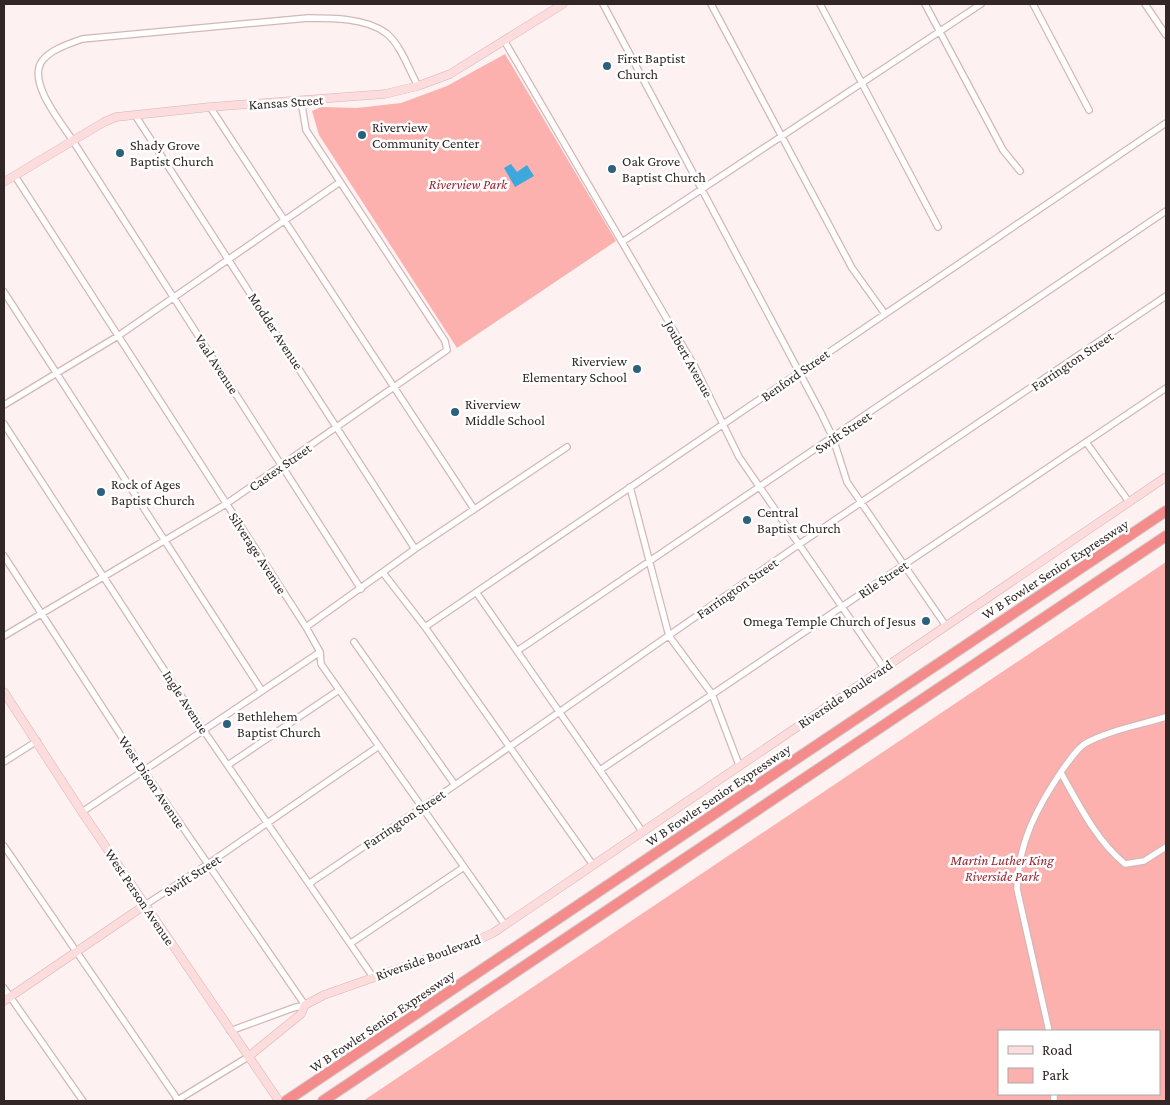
<svg xmlns="http://www.w3.org/2000/svg" width="1170" height="1105" viewBox="0 0 1170 1105" font-family="'Crimson Pro',serif">
<style>
.green{fill:#fcb1af;fill-rule:evenodd}
.water{fill:#3da8db}
.lines{fill:none;stroke-linecap:round;stroke-linejoin:round}
.street-casing{stroke:#d4b7b6;stroke-width:8}
.secondary-casing{stroke:#d4b7b6;stroke-width:9}
.highway-casing{stroke:#d2cfcf;stroke-width:12}
.street{stroke:#fff;stroke-width:5.5}
.secondary{stroke:#fcdcdc;stroke-width:8}
.highway{stroke:#f58c8c;stroke-width:10}
.poi-dot{fill:#2b617c;stroke:#fff;stroke-width:2}
.labels{text-anchor:middle;stroke-width:5;stroke-linejoin:round;paint-order:stroke}
.poi-label{font-size:14px;fill:#322626;stroke:#fff;text-anchor:start}
.street-label{font-size:14px;fill:#322626;stroke:#fff}
.park-label{font-size:14px;font-style:italic;fill:#982430;stroke:#fff}
</style>
<rect width="100%" height="100%" fill="#fef1f1"/>
<path class="green" d="M505 54 616 241 457 348 319 135 312 111 321 107 357 108 401 103 447 86Z
M1166 562V1101H363ZM999 1031H1159V1094H999Z"/>
<path class="water" d="M511 164 517 172 527 165 534 176 515 187 504 168Z"/>
<g class="lines">
<g class="street-casing">
<path id="street" d="M603 4 821 413 833 438 847 482 946 626
M711 4 852 268 885 314
M820 4 938 227
M925 4 1003 150 1020 171
M1033 4 1089 110
M1145 4 1166 35
M505 42 695 367 739 457 884 668
M210 107 474 509
M135 115 415 549
M15 176 306 627 320 652 321 664 505 925
M622 242 981 4
M4 292 262 691
M4 405 118 336 340 182
M4 424 204 731 373 977
M1086 442 1129 502
M630 487 669 636 712 694 739 765
M4 556 144 771 305 1005 293 1008 230 1031
M384 574 425 627 593 865
M361 589 73 141C61 122 27 82 42 61 51 49 69 44 82 39L308 18C332 18 366 18 386 33 401 45 409 70 418 86
M476 592 642 831
M306 627 415 549 567 447
M425 627 1166 123
M4 636 226 504 447 350 445 341 306 130 301 100
M354 642 455 785
M517 651 1166 211
M4 762 37 741
M228 765 339 690
M600 770 1166 388
M1061 773C1079 805 1096 840 1125 864L1144 861 1166 847
M82 812 320 652
M4 846 178 1100
M310 883 455 785 798 545 1166 296
M145 905 208 864 379 746
M351 943 464 867
M4 988 83 1101
M1049 1031 1017 889C1018 843 1037 807 1063 769 1069 761 1077 748 1086 743 1110 730 1140 725 1166 717
M176 1101 248 1057
M1054 1101V1094"/>
</g>
<g class="secondary-casing">
<path id="secondary" d="M4 182 104 122 116 117 210 107 385 94 418 86 450 74 563 4
M4 692 82 812 279 1101
M4 1001 145 905
M248 1057 301 1014 305 1005 324 995 469 944 493 933 1166 477"/>
</g>
<g class="highway-casing">
<path id="highway" d="M286 1101 1166 511
M323 1101 1166 536"/>
</g>
<use href="#street" class="street"/>
<use href="#secondary" class="secondary"/>
<use href="#highway" class="highway"/>
</g>
<g class="poi-dot">
<circle cx="607" cy="66" r="5"/>
<circle cx="362" cy="135" r="5"/>
<circle cx="120" cy="153" r="5"/>
<circle cx="612" cy="169" r="5"/>
<circle cx="637" cy="369" r="5"/>
<circle cx="455" cy="412" r="5"/>
<circle cx="101" cy="492" r="5"/>
<circle cx="747" cy="520" r="5"/>
<circle cx="926" cy="621" r="5"/>
<circle cx="227" cy="724" r="5"/>
</g>
<g class="labels">
<g class="poi-label">
<text x="617" y="63">First Baptist<tspan x="617" dy="16">Church</tspan></text>
<text x="372" y="132">Riverview<tspan x="372" dy="16">Community Center</tspan></text>
<text x="130" y="150">Shady Grove<tspan x="130" dy="16">Baptist Church</tspan></text>
<text x="622" y="166">Oak Grove<tspan x="622" dy="16">Baptist Church</tspan></text>
<text x="627" y="366" text-anchor="end">Riverview<tspan x="627" dy="16">Elementary School</tspan></text>
<text x="465" y="409">Riverview<tspan x="465" dy="16">Middle School</tspan></text>
<text x="111" y="489">Rock of Ages<tspan x="111" dy="16">Baptist Church</tspan></text>
<text x="757" y="517">Central<tspan x="757" dy="16">Baptist Church</tspan></text>
<text x="916" y="626" text-anchor="end">Omega Temple Church of Jesus</text>
<text x="237" y="721">Bethlehem<tspan x="237" dy="16">Baptist Church</tspan></text>
</g>
<g class="street-label">
<text transform="translate(286 102) rotate(-4)" y="5">Kansas Street</text>
<text transform="translate(276 331) rotate(57)" y="5">Modder Avenue</text>
<text transform="translate(689 359) rotate(61)" y="5">Joubert Avenue</text>
<text transform="translate(1072 361) rotate(-34)" y="5">Farrington Street</text>
<text transform="translate(217 364) rotate(57)" y="5">Vaal Avenue</text>
<text transform="translate(795 375) rotate(-35)" y="5">Benford Street</text>
<text transform="translate(843 432) rotate(-34)" y="5">Swift Street</text>
<text transform="translate(280 467) rotate(-35)" y="5">Castex Street</text>
<text transform="translate(258 553) rotate(57)" y="5">Silverage Avenue</text>
<text transform="translate(1055 569) rotate(-33)" y="5">W B Fowler Senior Expressway</text>
<text transform="translate(883 579) rotate(-34)" y="5">Rile Street</text>
<text transform="translate(737 588) rotate(-35)" y="5">Farrington Street</text>
<text transform="translate(845 694) rotate(-34)" y="5">Riverside Boulevard</text>
<text transform="translate(186 702) rotate(57)" y="5">Ingle Avenue</text>
<text transform="translate(152 782) rotate(56)" y="5">West Dison Avenue</text>
<text transform="translate(718 795) rotate(-34)" y="5">W B Fowler Senior Expressway</text>
<text transform="translate(404 819) rotate(-34)" y="5">Farrington Street</text>
<text transform="translate(192 875) rotate(-33)" y="5">Swift Street</text>
<text transform="translate(140 897) rotate(56)" y="5">West Person Avenue</text>
<text transform="translate(428 957) rotate(-20)" y="5">Riverside Boulevard</text>
<text transform="translate(382 1021) rotate(-34)" y="5">W B Fowler Senior Expressway</text>
</g>
<g class="park-label">
<text x="468" y="189">Riverview Park</text>
<text x="1002" y="865">Martin Luther King<tspan x="1002" dy="16">Riverside Park</tspan></text>
</g>
</g>
<rect width="1170" height="1105" fill="none" stroke="#322626" stroke-width="10"/>
<rect x="998" y="1030" width="162" height="65" fill="#ffffff" stroke="#ada8a8"/>
<rect x="1008" y="1046" width="25" height="8" fill="#fcdcdc" stroke="#ada8a8"/>
<text x="1042" y="1055" font-size="15" fill="#322626">Road</text>
<rect x="1008" y="1068" width="25" height="15" fill="#fcb1af" stroke="#ada8a8"/>
<text x="1042" y="1080" font-size="15" fill="#322626">Park</text>
</svg>
